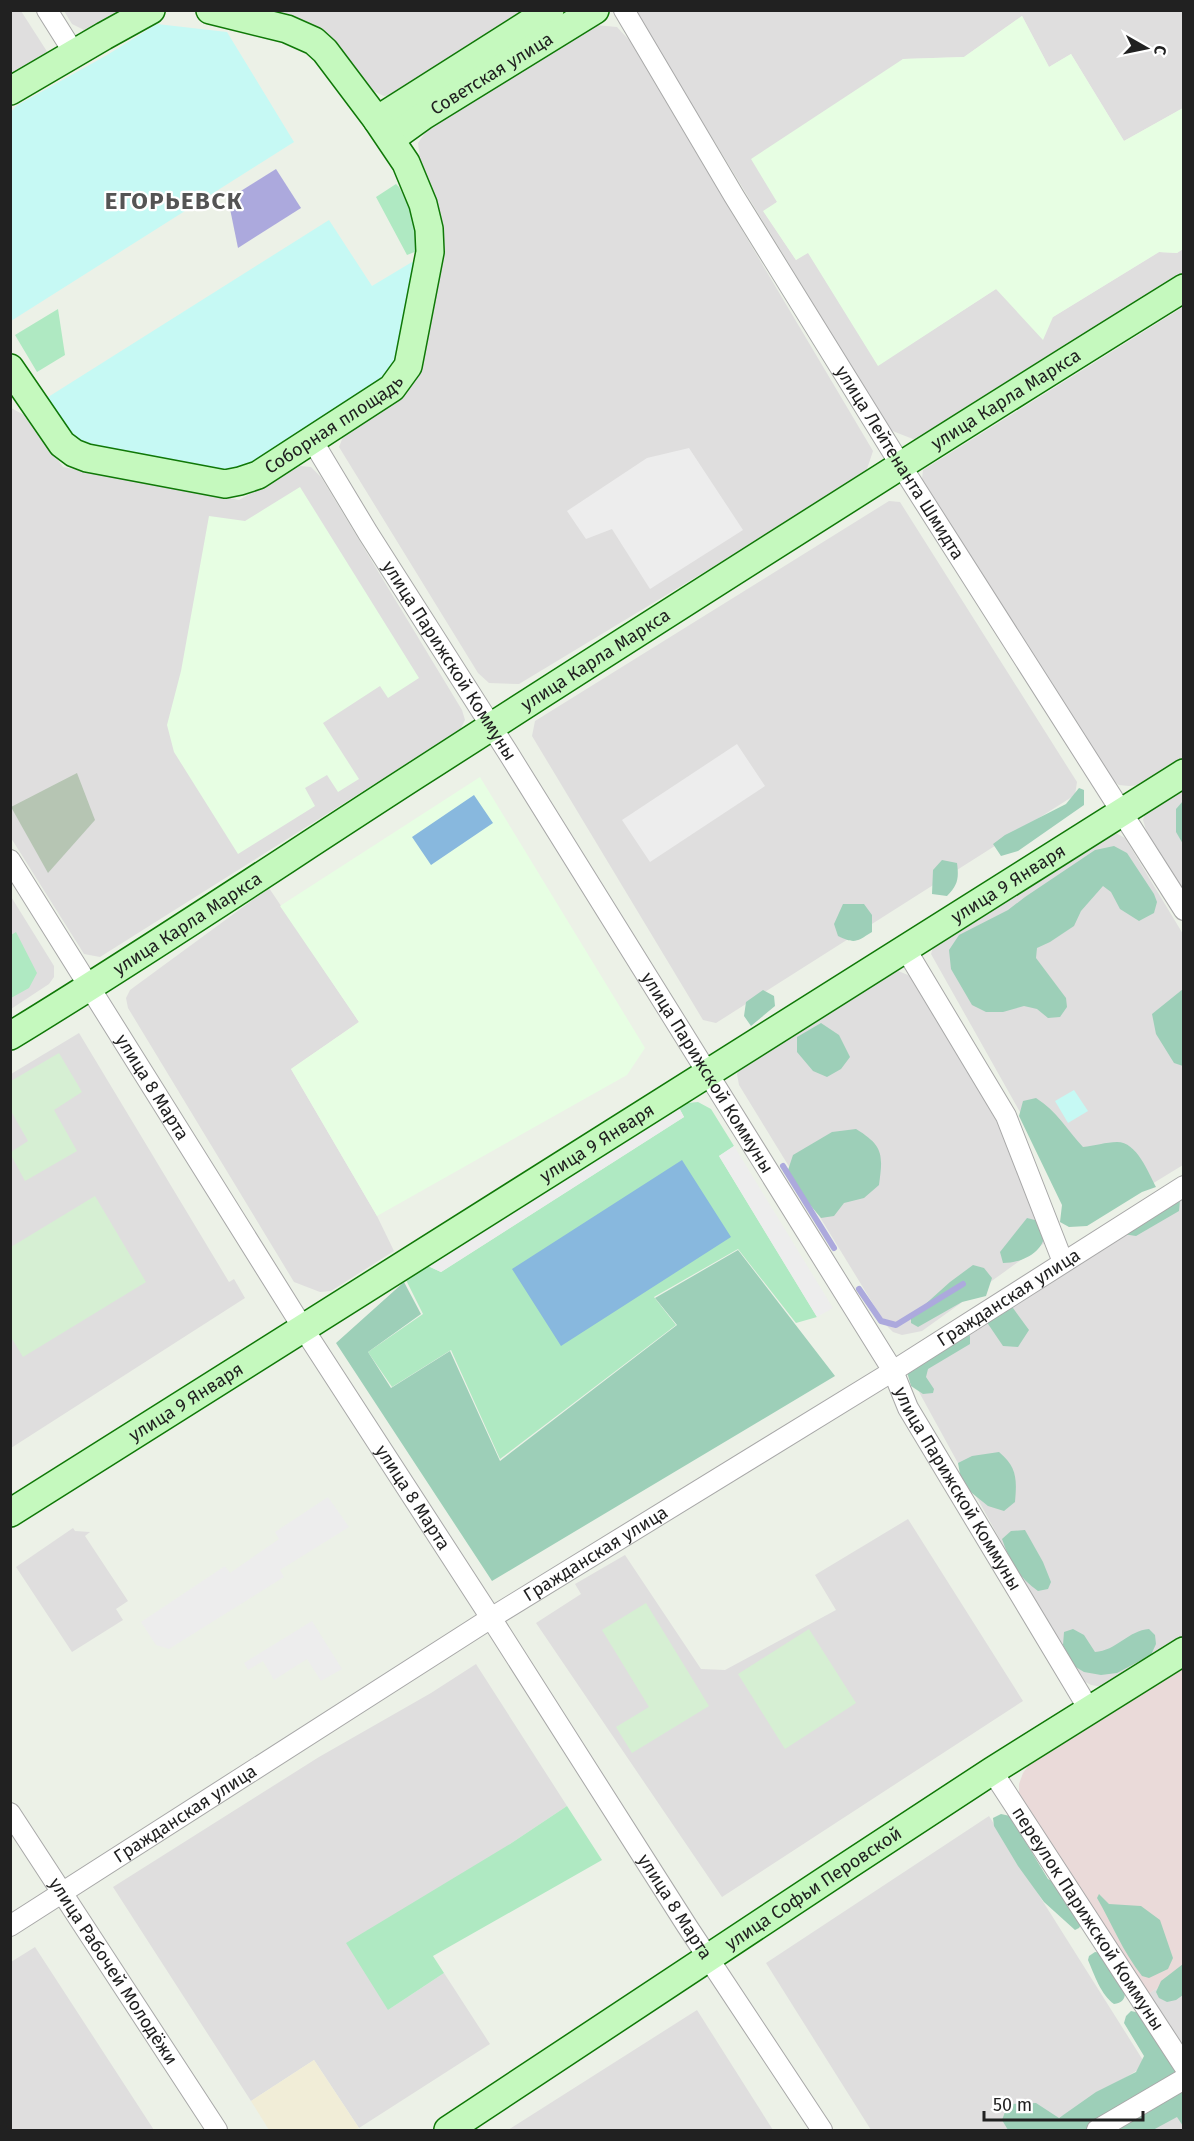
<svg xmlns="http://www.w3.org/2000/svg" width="1194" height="2141" viewBox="0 0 1194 2141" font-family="'Fira Sans',sans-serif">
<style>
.residential{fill:#dfdede}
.commercial{fill:#f1edd7}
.industrial{fill:#eadad9}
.education{fill:#e7fee3}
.construction{fill:#b6c5b3}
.farmland{fill:#d6efd3}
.grass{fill:#afe9c2}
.forest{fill:#9dcfb8}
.park{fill:#c6f9f4}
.pitch{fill:#88b8de}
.parking{fill:#ededed}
.water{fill:#aca9dd}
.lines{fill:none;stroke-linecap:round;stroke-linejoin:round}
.stream{stroke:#aca9dd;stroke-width:6}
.street-casing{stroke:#a8a8a8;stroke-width:22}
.secondary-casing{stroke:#0f7807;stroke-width:30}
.street{stroke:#fff;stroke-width:20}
.secondary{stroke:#c5f9be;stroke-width:27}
.labels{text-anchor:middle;stroke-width:4.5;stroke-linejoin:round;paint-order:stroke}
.street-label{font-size:18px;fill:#212121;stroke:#fff}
.district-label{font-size:24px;font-weight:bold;letter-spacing:1.5px;fill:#545454;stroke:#fff}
</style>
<rect width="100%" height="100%" fill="#ecf1e7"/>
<path class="residential" d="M11 11H21L48 53 11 79Z
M64 11H127L84 30 72 24Z
M257 11H526L396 95 384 96 371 90 356 74 322 28Z
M635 11H1183V108L1124 141 1071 54 1049 67 1022 16 964 57 903 59 777 202 764 212 796 260 808 252 878 365 996 289 1053 317 1159 252 1177 253 1183 249V278L918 441 890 430Z
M595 25 617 27 630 41 873 451 865 475 519 684 489 683 478 673 339 447 343 437 404 393 412 381 421 167 418 143 432 123Z
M1183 307V758L1142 785 1129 786 1119 785 1110 778 922 479 923 470Z
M11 408 28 417 63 467 239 500 300 466 311 467 321 477 462 710 465 720 460 730 100 957 84 954 11 838Z
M889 501 900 502 1077 782 1075 795 716 1023 703 1020 532 736 535 721Z
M1183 788V893L1147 833 1143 820 1145 814 1150 809Z
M1114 832 1125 838 1183 934V1165L1093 1220 1078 1215 931 954 935 941Z
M269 888 359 1022 291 1069 377 1216 394 1251 331 1291 320 1292 294 1282 128 1008 126 998 130 990Z
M10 895 54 966V977L49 984 11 1009Z
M898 971 908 975 919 987 997 1122 1015 1158 1046 1242 922 1331 902 1335 893 1332 886 1325 739 1085 737 1074 738 1069 887 973Z
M79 1033 229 1282 234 1279 245 1298 11 1448V1074Z
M1183 1198V1640L1103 1687 1091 1685 1080 1679 1072 1671 919 1392 915 1378 917 1366Z
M908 1519 1023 1701 722 1897 536 1623 581 1594 575 1584 625 1555 701 1669 725 1670 836 1610 815 1575Z
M73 1528 75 1531 90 1532 85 1536 128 1601 116 1609 123 1620 72 1652 16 1567Z
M476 1664 567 1806 510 1844 388 2010 444 1973 490 2044 359 2128 314 2060 251 2101 113 1887 319 1757 431 1693Z
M989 1816 1146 2065 1039 2130H871L766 1963Z
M35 1947 154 2130H11V1962Z
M1183 1972V2057L1145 1996Z
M697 2010 773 2130H508Z
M1179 2111 1183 2118V2130H1148Z"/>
<path class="commercial" d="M314 2060 359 2128 355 2130H269L251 2101Z"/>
<path class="industrial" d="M1183 1666V1972L1145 1996 1022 1801 1019 1793V1784L1023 1773 1029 1765Z"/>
<path class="education" d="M1022 16 1049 67 1071 54 1124 141 1183 108V249L1177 253 1159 252 1053 317 1043 340 996 289 878 366 808 253 796 260 763 211 777 202 751 159 903 59 964 57Z
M300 487 419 678 388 698 380 686 323 723 359 779 338 792 327 775 305 788 315 806 238 854 174 752 167 725 181 671 209 516 245 521Z
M480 777 645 1048 627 1075 377 1216 291 1069 359 1022 280 906Z"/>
<path class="construction" d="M77 773 95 820 48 873 11 807Z"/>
<path class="farmland" d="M59 1053 82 1092 54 1110 77 1151 25 1181 11 1155V1152L28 1141 11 1111V1081Z
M95 1196 146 1282 23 1357 11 1337V1247Z
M646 1603 709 1706 632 1753 616 1727 649 1707 602 1630Z
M809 1629 856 1703 785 1749 738 1674Z"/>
<path class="grass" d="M396 184 399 187C410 208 418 226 417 251L407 255 376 197Z
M58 309 65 355 37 372 15 335Z
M16 932 37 973 29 988 11 998V935Z
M698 1102 711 1109 734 1146 719 1156 817 1317 796 1323 738 1249 654 1297 676 1325 500 1459 451 1350 392 1387 368 1352 423 1314 406 1280 428 1266 441 1272 684 1117 677 1104Z
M567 1806 602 1860 433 1956 444 1973 388 2010 346 1943 510 1844Z"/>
<path class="forest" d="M1079 788 1084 790V805L1018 851 1001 856 993 844 1005 835 1066 804Z
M1183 801V844L1176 832V809Z
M1114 846 1127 853 1154 894 1157 902 1154 913 1139 921 1120 909 1111 892 1103 886 1081 911 1074 926 1050 942 1037 948 1036 958 1066 998 1067 1007 1060 1017 1048 1018 1037 1009 1024 1006 1003 1012H986L972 1005 951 969 949 950 959 935 1008 910 1025 897 1095 850Z
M942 860 957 863C959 878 958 885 947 896L932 894 933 870Z
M843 904H864L872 915V932C856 942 855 944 838 936L834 924Z
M1183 989V1066L1174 1063 1156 1034 1152 1014Z
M763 990 774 996 775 1006 751 1026 744 1016 746 1002Z
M821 1023 839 1035 850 1057 841 1069 827 1077 813 1071 797 1052V1037Z
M1036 1098C1057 1111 1067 1130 1083 1147 1094 1146 1106 1142 1117 1142 1137 1142 1148 1172 1156 1187L1142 1192 1087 1226 1069 1227 1060 1222 1062 1205 1019 1116 1023 1101Z
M856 1129C884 1146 883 1155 879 1185L864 1198 844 1203 834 1216 821 1218 795 1187 788 1170 793 1155 832 1132Z
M1180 1200 1179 1211 1136 1236 1123 1234Z
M1027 1218 1043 1222C1052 1247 1026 1263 1003 1263L1000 1252Z
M738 1250 835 1376 492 1581 336 1343 404 1282 421 1314 368 1352 391 1388 450 1351 500 1461 677 1325 655 1298Z
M973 1265 984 1268 992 1278 986 1296 962 1302 918 1327 911 1323V1317L950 1282Z
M993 1307 1013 1308 1029 1330 1018 1347 1003 1346 986 1321Z
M967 1331 970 1336V1344L928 1369 926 1377 934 1389 933 1393 923 1394 911 1386 907 1372Z
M999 1452C1017 1467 1017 1479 1015 1502L1004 1511 988 1506 962 1485 958 1463 972 1456Z
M1025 1530 1043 1562 1051 1582 1048 1589 1038 1591C1019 1578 1009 1560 1002 1539L1011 1531Z
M1073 1629 1084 1635 1095 1652C1116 1651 1129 1630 1149 1629L1155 1635 1156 1644 1151 1655 1117 1673 1101 1675 1084 1672 1074 1666 1063 1645 1064 1632Z
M1001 1814 1010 1816 1048 1879 1059 1885 1082 1923 1079 1928 1075 1930 1044 1902 1018 1866 994 1826 993 1818Z
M1099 1894 1109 1904 1141 1906 1160 1920 1173 1958 1168 1969 1149 1978 1142 1976C1123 1952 1112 1924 1097 1898Z
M1095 1952 1103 1953C1110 1964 1141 2000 1114 2004 1101 1995 1094 1974 1088 1960L1089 1956Z
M1183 1964V1995L1176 2000 1167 2002 1159 1998 1156 1992 1161 1981Z
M1131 2011 1144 2014 1176 2060 1183 2088V2126L1177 2117 1153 2130H1008L1002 2120 1008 2104 1036 2103 1059 2118 1096 2092 1136 2072 1144 2056 1124 2023 1126 2016Z"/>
<path class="park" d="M157 24 227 32 294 142 11 321V112L16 106 107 55Z
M329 220 372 286 412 262 418 264 398 365 387 381 258 465 232 472 85 443 63 426 45 399Z
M1074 1090 1088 1111 1068 1123 1055 1101Z"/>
<path class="pitch" d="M474 795 493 823 431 865 412 837Z
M682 1160 731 1237 561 1346 512 1269Z"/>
<path class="parking" d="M689 448 743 530 650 589 612 529 586 539 567 511 647 458Z
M737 744 765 786 650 862 622 820Z
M677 1104 684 1117 441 1272 428 1266Z
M734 1146 833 1308 817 1317 719 1156Z
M328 1497 349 1527 280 1570 284 1577 169 1649 156 1645 141 1622 225 1566 230 1573 279 1539 275 1532Z
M312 1621 342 1669 321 1681 307 1659 274 1680 263 1661 248 1670 244 1663Z"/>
<path class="water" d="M276 169 301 208 238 248 228 199Z"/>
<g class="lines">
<path class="stream" d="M783 1166 834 1248
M859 1289 881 1321 896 1325 963 1284"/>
<g class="street-casing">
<g id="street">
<path d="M47 10 74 53"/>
<path id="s1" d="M624 10 734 196 900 464 1184 910"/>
<path id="s2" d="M312 440 368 533 507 751 893 1371 908 1408 1090 1711"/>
<path id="s3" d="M10 860 303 1328 491 1618 687 1926 822 2130"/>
<path d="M905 948 1006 1116 1063 1262"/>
<path id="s4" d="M992 1771 1184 2066"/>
<path id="s5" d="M10 1813 217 2130"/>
<path id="s6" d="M10 1926 491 1618 893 1371 1184 1186"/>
<path d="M1097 2130 1184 2079"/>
</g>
</g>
<g class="secondary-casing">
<g id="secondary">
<path d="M10 91 104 36 151 10"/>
<path d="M377 120 550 10"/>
<path id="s7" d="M391 139 423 116 595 10"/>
<path id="s8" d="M10 368 62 444 74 453 87 458 225 484 240 481 258 475 392 388 408 366 430 252 429 229 423 204 406 163 377 120 325 51 314 41 287 29 210 10"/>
<path id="s9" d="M10 1036C148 952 281 862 416 775 671 611 926 448 1184 288"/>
<path id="s10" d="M10 1513 1184 773"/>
<path id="s11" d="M448 2130 844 1868 992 1771 1184 1651"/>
</g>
</g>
<use href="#street" class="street"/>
<use href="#secondary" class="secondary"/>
</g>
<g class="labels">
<g class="street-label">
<text dy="6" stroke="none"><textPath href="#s7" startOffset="120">Советская улица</textPath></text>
<text dy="6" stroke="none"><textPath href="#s9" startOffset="1182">улица Карла Маркса</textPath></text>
<text dy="6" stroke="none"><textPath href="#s8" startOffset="387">Соборная площадь</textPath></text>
<text dy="6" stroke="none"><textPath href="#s1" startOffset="530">улица Лейтенанта Шмидта</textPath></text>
<text dy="6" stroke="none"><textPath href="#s2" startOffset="260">улица Парижской Коммуны</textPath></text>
<text dy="6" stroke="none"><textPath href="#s9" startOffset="696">улица Карла Маркса</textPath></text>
<text dy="6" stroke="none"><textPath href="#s10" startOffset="1180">улица 9 Января</textPath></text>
<text dy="6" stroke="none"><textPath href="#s9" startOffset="210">улица Карла Маркса</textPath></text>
<text dy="6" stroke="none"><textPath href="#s2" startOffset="746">улица Парижской Коммуны</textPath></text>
<text dy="6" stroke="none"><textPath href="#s3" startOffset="268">улица 8 Марта</textPath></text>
<text dy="6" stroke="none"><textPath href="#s10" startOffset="694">улица 9 Января</textPath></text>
<text dy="6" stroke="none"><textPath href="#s6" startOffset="1180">Гражданская улица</textPath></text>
<text dy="6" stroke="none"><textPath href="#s10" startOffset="208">улица 9 Января</textPath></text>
<text dy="6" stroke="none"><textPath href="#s2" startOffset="1232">улица Парижской Коммуны</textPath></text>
<text dy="6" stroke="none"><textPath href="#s3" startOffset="754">улица 8 Марта</textPath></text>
<text dy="6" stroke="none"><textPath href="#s6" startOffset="694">Гражданская улица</textPath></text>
<text dy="6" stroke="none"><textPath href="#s6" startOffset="208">Гражданская улица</textPath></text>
<text dy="6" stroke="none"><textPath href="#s11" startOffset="438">улица Софьи Перовской</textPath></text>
<text dy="6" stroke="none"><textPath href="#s3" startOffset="1240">улица 8 Марта</textPath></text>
<text dy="6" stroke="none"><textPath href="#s4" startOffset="176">переулок Парижской Коммуны</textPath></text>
<text dy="6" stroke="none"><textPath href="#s5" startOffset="189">улица Рабочей Молодёжи</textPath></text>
</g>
<g class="district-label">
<text x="174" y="209">ЕГОРЬЕВСК</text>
</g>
</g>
<rect width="1194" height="2141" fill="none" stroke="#212121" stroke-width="24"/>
<g transform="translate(1146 48) rotate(99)" stroke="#ffffff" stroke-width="4.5" paint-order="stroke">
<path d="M0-4.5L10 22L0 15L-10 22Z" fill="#212121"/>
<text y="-9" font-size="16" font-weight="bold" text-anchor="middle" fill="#212121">С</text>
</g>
<path d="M984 2111v9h159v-9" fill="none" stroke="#212121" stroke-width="3"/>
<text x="993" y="2111" font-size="18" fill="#212121" stroke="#ffffff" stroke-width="4.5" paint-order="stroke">50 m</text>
</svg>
